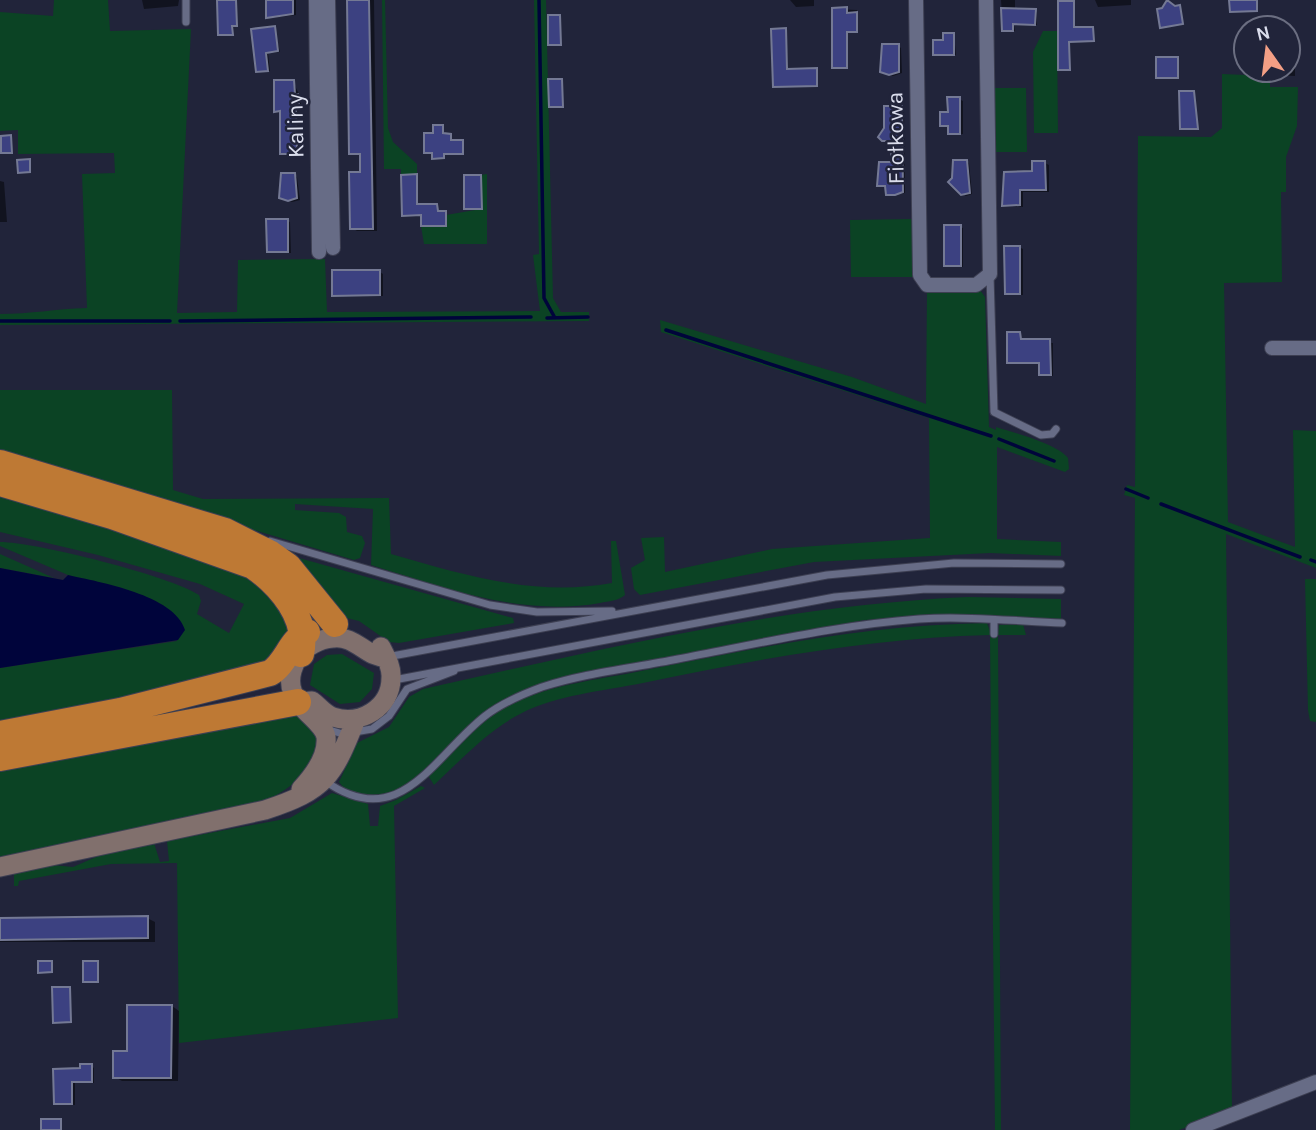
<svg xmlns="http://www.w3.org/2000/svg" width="1316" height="1130" viewBox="0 0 1316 1130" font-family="Karla,sans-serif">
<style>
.green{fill:#0b4324}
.water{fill:#00043b}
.shadow{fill:#0007}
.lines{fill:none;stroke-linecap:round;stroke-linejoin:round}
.stream{stroke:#00043b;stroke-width:3.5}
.building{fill:#3c4181;stroke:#747994;stroke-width:2}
.lane-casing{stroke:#3d3f52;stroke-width:9}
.street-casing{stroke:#3d3f52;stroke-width:16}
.secondary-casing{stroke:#3d3f52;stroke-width:21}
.highway-casing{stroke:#3d3f52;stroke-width:28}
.lane{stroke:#676c86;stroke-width:7}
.street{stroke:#676c86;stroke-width:14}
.secondary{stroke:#81706d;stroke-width:19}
.highway{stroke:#be7934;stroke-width:26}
.labels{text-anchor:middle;stroke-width:5;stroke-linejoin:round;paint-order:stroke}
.street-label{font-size:23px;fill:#daddec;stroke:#21243a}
</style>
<rect width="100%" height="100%" fill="#21243a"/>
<path class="green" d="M54 0H108L110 31 191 29 177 313 237 312 238 260 325 259 327 312 540 311 533 255 539 254 534 0H546L553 298 561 312H589V321L0 325V314C31 314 55 309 87 308L82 174 115 173 114 153 18 154V130L0 131V12L53 16Z
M382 0H385L388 128 393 142 417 164V174L401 175V169H384Z
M1043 31H1057L1058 133H1034L1033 52Z
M1222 74 1270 76V87H1298L1297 126 1286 157V192H1281L1282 282 1224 283 1228 522 1295 547 1293 430 1316 431V568L1226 534 1232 1110 1179 1130H1130L1135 498 1124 495 1127 485 1135 487 1138 136 1211 137 1222 128Z
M992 88H1026L1027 152H993Z
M487 174V244H424L421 226H446V215L481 209V175Z
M914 219 915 277H851L850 220Z
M980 290 985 297 989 427 996 430V427C1015 433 1057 444 1068 458L1069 469 1065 472 997 447V539L1061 542V556L990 553 814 562 640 595 634 589 631 568 645 560 641 538 664 537 665 572 772 549 930 538 929 418 661 332 660 320 852 377 926 404 927 291Z
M0 390H172L173 490 203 499 389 498 391 554C464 575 535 597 612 583L611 541H616L625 595C618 601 609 601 600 603 521 617 445 588 371 565L373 509 295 504V510L339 513 346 517 347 532 362 536 365 543 360 558 354 560 0 454Z
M0 489 228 564 265 586 291 631 265 667 0 724V668L177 641 151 599 68 575 0 546V542C35 542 171 576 199 595L201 601 197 614 229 633 244 604 200 584 98 555 0 532Z
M0 554 54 578 0 568Z
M292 556 513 618 514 623 399 643 389 642 359 621 338 616Z
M1305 579H1316V722L1310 721 1308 710Z
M968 597 1061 599V619L976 615 864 620 543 683C473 706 456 749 402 788 383 796 352 801 339 782L357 743 389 727 409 697 423 689C603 649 783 605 968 597Z
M987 623 991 634H998L999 625 1023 624 1026 635H998L1001 1130H995L990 635C872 638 758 659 643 683 603 691 556 695 520 714 487 731 461 760 434 785L429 777C442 754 487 716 512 704 554 683 605 679 651 669 767 646 868 625 987 623Z
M342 654 374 673 372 689 360 702 340 704 310 685 314 664 327 655Z
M293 714C348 743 299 787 262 802L0 858V765Z
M421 786 425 788 394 806 398 1018 179 1043 177 863 111 864 19 881 18 886H14V874L52 865 73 867 103 854 154 843 160 862 169 861 167 841 290 818 332 793 368 804 370 826H378L380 806 396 800Z"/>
<path class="water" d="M0 568 63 580 68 575C99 582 175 595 185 630L178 640 0 668Z"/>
<path class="shadow" d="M142 0H179L178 6 144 9Z
M268 0H296V15L271 18 268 17Z
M349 0H374L377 231H357L352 228 362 174V156L351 153Z
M790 0H814V6L796 7Z
M1001 0H1015V10L1037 12V25H1014L1015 31 1003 30Z
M1095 0H1131V5L1098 7Z
M833 9 857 10V31H847L848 67H835Z
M274 28 280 52 268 53 270 71 261 72 258 71Z
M786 30 788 70H816L818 85 776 87Z
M954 35 956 55 935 54 945 41Z
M898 46 901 48 902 73 893 76 885 73Z
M1288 61 1295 62V76L1258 74 1259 70H1288Z
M293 82 301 98V105H298L300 155H285L282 153V112L275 111Z
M959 99 963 101V134L953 135 950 127 942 125Z
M901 108 904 110 905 193 890 195 887 186 879 185 893 164 892 142 883 140Z
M966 161 969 163 972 194 966 196 950 182 954 172Z
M1045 163 1049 165V192H1023V207L1003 205Z
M294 175 297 177 300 200 292 202 284 199Z
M0 181 4 182 7 222H0Z
M287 221 290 222 291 253H272L268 251Z
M960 227 963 228V267L948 266 945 265Z
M1019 247 1023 249V295H1009L1006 293Z
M380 272 383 274V296L334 295Z
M1020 334 1023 341 1053 343V376L1040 374V364L1009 362Z
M147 918 155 922V942H0V919Z
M129 1006H172L179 1011 178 1081H122L115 1077 129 1053Z
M91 1066 94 1068V1083H75V1105L56 1103 55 1070H82Z"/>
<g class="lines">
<path class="stream" d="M539 0 544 298 555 318
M547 318 588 317
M0 321H170
M180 321 531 317
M666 330 991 436
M999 439 1054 461
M1126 489 1148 498
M1161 504 1300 557
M1311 560 1316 562"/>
</g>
<path class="building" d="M217 0H236L237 26H232L233 35H218Z
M266 0H293V14L266 18Z
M347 0H369L373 229H350L349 172H360V154H349Z
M1167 0 1175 6 1180 5 1183 24 1160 28 1157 9 1162 8Z
M1229 0H1257V11L1230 12Z
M1058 1H1074V27H1093L1094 41 1069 42 1070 70H1058Z
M847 7V13L857 12V32H847V68H832V8Z
M1001 8 1036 9 1035 25 1013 24V31H1002Z
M548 15H560L561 45H548Z
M275 26 278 51 266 53 268 71 256 72 251 29Z
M786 28 787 69 817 68V86L773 87 771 29Z
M943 33H954V55H933V40H943Z
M882 44H899V72L889 75 880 72Z
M1156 57H1178V78H1156Z
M548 79H562L563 107H549Z
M274 80H294L295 94H298L299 104H296L297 154H280V111L274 112Z
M1179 91H1194L1198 129H1180Z
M947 97H960V134H948V126H940V112H948Z
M884 106H902L903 192 895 195H886L885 186H877L879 162H892L890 141H882L878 137 884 128Z
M433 125H443V133L451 134V140H463V154H444V158L432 159V153H424V133H433Z
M11 135 12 153H1V136Z
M30 159V172L18 173 17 160Z
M953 160H967L970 193 961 195 948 182 952 178Z
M1032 161H1045L1046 190H1020V205L1002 206 1004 172 1032 171Z
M281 173H295L297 198 288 201 279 198Z
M417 174V204H437L438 211H446V226H421V215L402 216 401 175Z
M464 175H481L482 209H464Z
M266 219H288V252H267Z
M944 225H961V266H944Z
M1004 246H1020V294H1005Z
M332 270H380V295L332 296Z
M1007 332H1020L1021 339H1050L1051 375H1039V363H1007Z
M148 916V938L0 940V918Z
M38 961H52V972L38 973Z
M83 961H98V982H83Z
M52 987H70L71 1022 53 1023Z
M127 1005H172L171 1078H113V1051H127Z
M80 1064H92V1082H72V1104H54L53 1069 80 1068Z
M41 1119H61V1130H41Z"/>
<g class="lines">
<g class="lane-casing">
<path id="lane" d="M186 0V22
M990 275 994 412 1041 435 1052 434 1056 429
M270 541 490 605 537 612 612 611
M994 620V634
M387 657 827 575 954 563 1061 564
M394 680 835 597 926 589 1061 590
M326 729 343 734 372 729 389 716 407 689 454 671
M325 781C400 834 433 757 485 716 502 703 523 694 542 687 585 673 633 668 678 659 757 644 837 625 919 619 966 616 1015 621 1062 623"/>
</g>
<g class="street-casing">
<path id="street" d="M316 0 319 252
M328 0 333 248
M916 0 920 275 927 285H976L990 274 986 0
M1272 348H1316
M1193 1130 1316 1082"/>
</g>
<g class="secondary-casing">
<path id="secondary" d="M298 702 312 701C319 706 324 714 333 717 360 726 391 708 391 678 392 667 386 657 381 647
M301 789C313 776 328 757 326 737 323 716 273 702 297 659 304 647 319 639 333 638 356 635 366 658 386 657
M0 867 265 810C326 790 333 777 356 719"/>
</g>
<g class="highway-casing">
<path id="highway" d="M0 463 225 531 271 554 288 566 335 624
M0 483 112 516 253 566C280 585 309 618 301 654
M0 734 120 711 270 673C286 664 289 642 307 632
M0 758 298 702"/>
</g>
<use href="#lane" class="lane"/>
<use href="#street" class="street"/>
<use href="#secondary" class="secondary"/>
<use href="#highway" class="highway"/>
</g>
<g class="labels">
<g class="street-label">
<text transform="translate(295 126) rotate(-91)" y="8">Kaliny</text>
<text transform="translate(895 138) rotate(-91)" y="8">Fiołkowa</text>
</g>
</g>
<g transform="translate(1267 49) rotate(346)"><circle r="33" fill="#21243a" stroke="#6b6e81" stroke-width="2"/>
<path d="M0-5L12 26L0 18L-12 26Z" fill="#f39f85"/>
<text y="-10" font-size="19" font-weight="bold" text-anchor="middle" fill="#daddec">N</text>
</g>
</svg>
